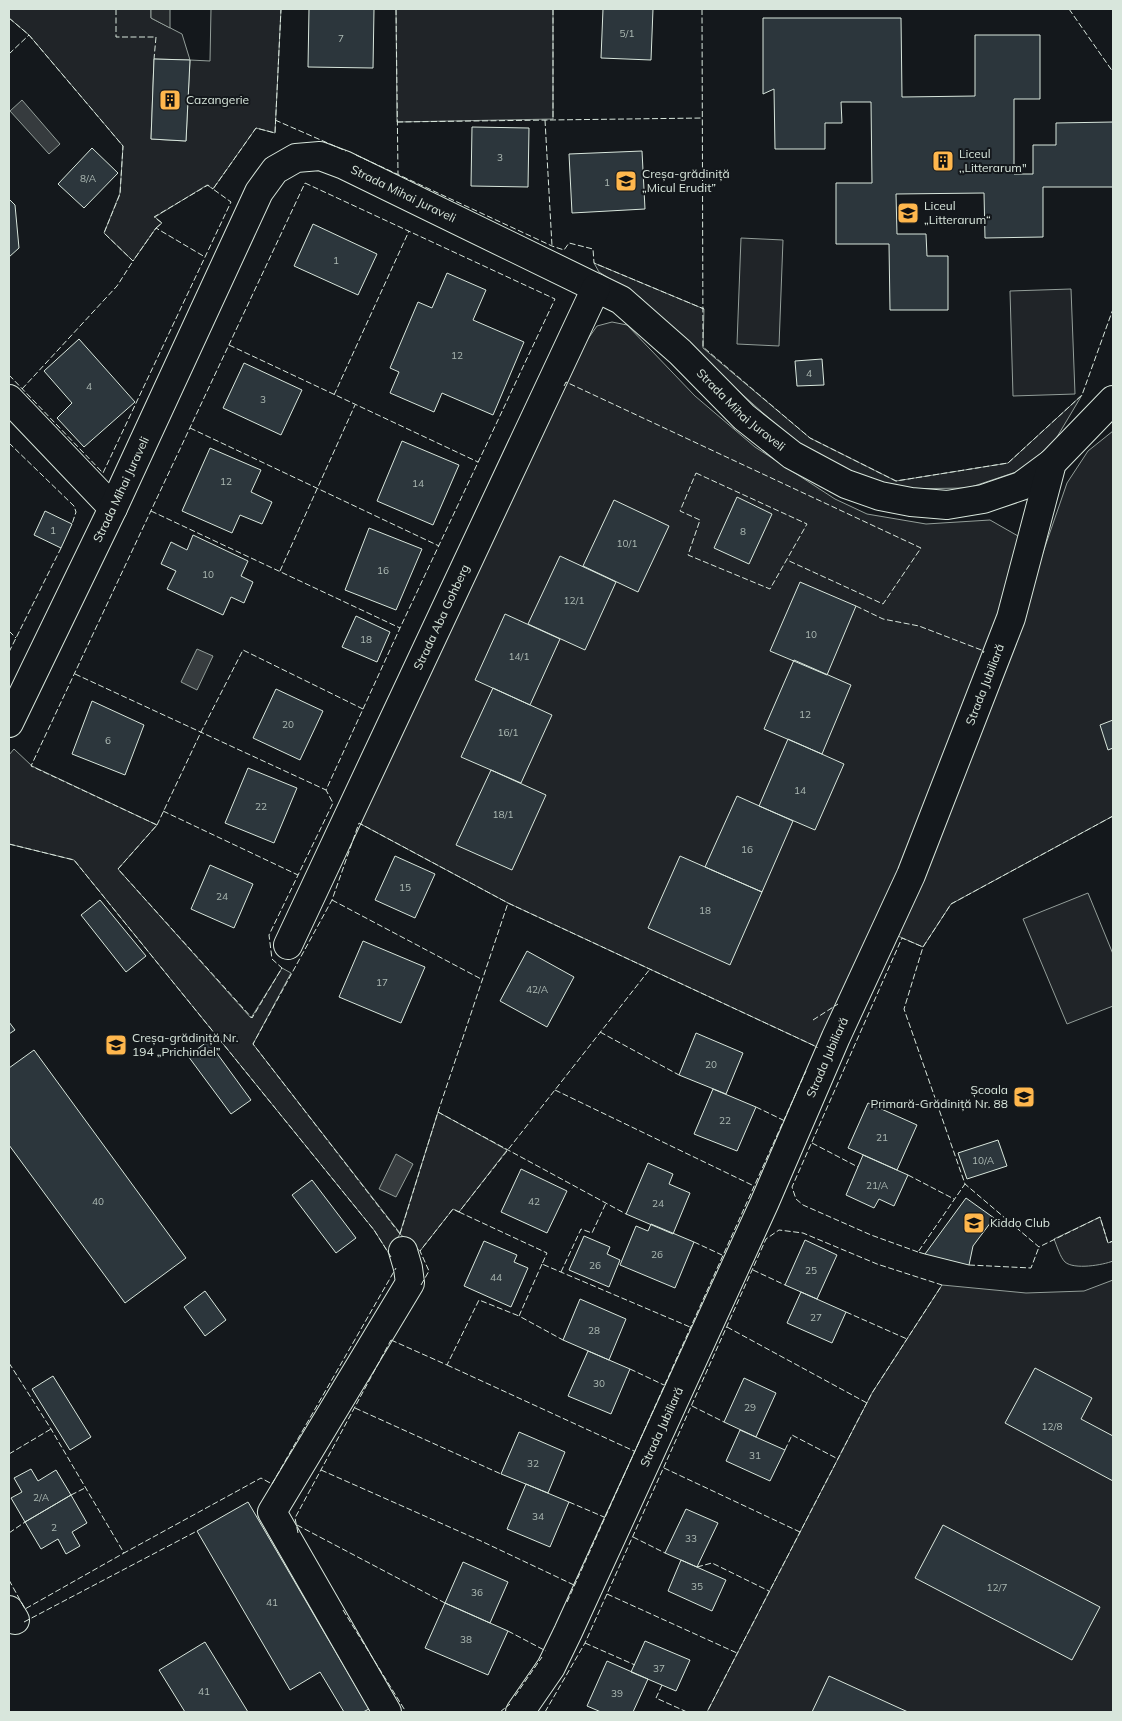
<svg xmlns="http://www.w3.org/2000/svg" width="1122" height="1721" viewBox="0 0 1122 1721" font-family="Mulish,sans-serif">
<style>
.green{fill:#202428;stroke:#939e99;fill-rule:evenodd}
.parking{fill:#24282b;stroke:#939e99}
.water{fill:#363b3e;stroke:#939e99}
.building{fill:#2c363c;stroke:#d8e6dc}
.lines{fill:none;stroke-linecap:round;stroke-linejoin:round}
.minor-casing{stroke:#d8e6dc;stroke-width:30}
.minor{stroke:#14181c;stroke-width:28}
.fence{stroke:#d8e6dc;stroke-width:1;stroke-dasharray:6 2.5;stroke-linecap:butt}
.labels{text-anchor:middle;stroke-width:4;stroke-linejoin:round;paint-order:stroke}
.number-label{font-size:10px;fill:#adbab4}
.poi-label{font-size:12px;fill:#d8e6dc;stroke:#14181c;text-anchor:start}
.street-label{font-size:12px;fill:#d8e6dc;stroke:#14181c}
</style>
<rect width="100%" height="100%" fill="#14181c"/>
<path class="green" d="M9 9H151V18L182 34 190 60 210 61 211 9H281L275 133 256 128 213 189 207 185 155 217 162 223 156 228 133 261 104 233 120 193 123 146 29 35 9 18ZM154 59 190 60 186 141 151 139Z
M396 9H553V119L397 122Z
M741 238 783 240 779 346 737 344Z
M594 263 704 309 703 348 810 438 896 481 1008 463 1082 395 1054 442 1031 467 968 488 895 489 851 471 801 447 696 353 641 298 599 272Z
M1071 289 1075 394 1013 396 1010 291Z
M612 322 627 325 695 396 755 447 835 499 867 514 926 524 990 520 1025 540 929 799 885 904 817 1047 508 903 355 821 585 343 597 326Z
M1113 431V816L951 904 923 947 898 936 1019 622 1067 483 1088 451Z
M14 749 32 766 157 825 118 869 251 1018 282 968 291 973 253 1044 400 1233 438 1112 507 1150 459 1212 453 1209 420 1251 400 1234 388 1252 374 1230 74 860 9 844V755Z
M1088 893 1113 954V1006L1067 1024 1023 919Z
M1100 1217 1108 1243 1113 1241V1261C1103 1265 1074 1270 1065 1262 1060 1257 1057 1246 1054 1239Z
M1113 1280V1712H707L872 1393 942 1285 1026 1293 1084 1291Z"/>
<path class="parking" d="M151 9H170V28L151 18Z"/>
<path class="water" d="M22 100 60 144 49 154 10 111Z
M197 649 213 656 197 690 181 682Z
M396 1154 413 1164 396 1197 379 1189Z"/>
<path class="building" d="M309 9H374L373 68 308 67Z
M603 9H653L651 60 601 58Z
M763 18H901L902 97 975 96V35H1040V99H1014V174H1033V145H1056V123L1113 122V187H1043V237L985 238 984 193 896 194 897 234H926L927 256H948V310H890L889 244H836V183H872L871 102H841L842 123H825V149H775L774 89 763 94Z
M154 59 190 60 186 141 151 139Z
M472 127 529 128 528 187 471 186Z
M92 148 118 173 84 208 58 184Z
M642 151 645 209 572 213 569 154Z
M9 199 15 205 19 248 9 257Z
M313 224 377 254 358 295 294 266Z
M447 273 486 290 473 320 524 342 493 415 442 393 434 412 390 393 399 372 390 368 418 302 432 308Z
M79 339 135 402 84 447 57 418 72 403 44 371Z
M822 359 824 385 797 386 795 361Z
M244 363 302 390 281 435 223 408Z
M402 441 459 465 433 525 377 501Z
M210 448 261 470 251 492 272 502 262 524 240 515 232 533 182 511Z
M737 497 772 514 749 564 714 548Z
M614 500 669 526 638 592 583 566Z
M45 511 72 524 61 548 34 535Z
M369 528 422 549 396 610 345 590Z
M193 535 248 561 241 576 253 582 244 603 231 597 223 615 167 589 176 571 161 564 171 542 187 550Z
M560 556 616 582 585 650 528 624Z
M800 582 856 606 827 675 770 651Z
M505 614 560 639 530 705 475 680Z
M356 616 390 632 377 662 342 647Z
M794 660 851 685 822 754 764 729Z
M493 688 552 715 521 783 461 757Z
M276 689 323 711 300 760 253 738Z
M92 701 144 725 125 775 72 754Z
M1113 720V748L1108 750 1100 725Z
M788 739 844 764 815 830 759 806Z
M248 768 297 788 274 843 225 823Z
M491 770 546 795 512 870 456 845Z
M737 796 793 821 762 892 705 867Z
M395 856 435 874 415 918 375 900Z
M680 856 762 892 730 965 648 928Z
M210 865 253 884 234 928 191 909Z
M100 900 146 956 126 972 81 915Z
M363 941 425 967 401 1023 339 997Z
M527 951 574 977 547 1027 500 1001Z
M9 1022 15 1030 9 1034Z
M696 1033 743 1053 726 1094 679 1075Z
M208 1041 251 1100 231 1114 188 1056Z
M34 1050 186 1258 125 1303 9 1145V1068Z
M713 1089 756 1107 737 1151 694 1134Z
M868 1103 917 1125 897 1170 848 1148Z
M998 1140 1007 1166 967 1179 958 1153Z
M863 1155 908 1175 894 1206 879 1199 874 1208 846 1195Z
M648 1163 673 1174 669 1184 690 1193 673 1234 626 1214Z
M521 1169 567 1191 547 1233 501 1212Z
M312 1180 356 1238 336 1253 292 1195Z
M966 1198 994 1218 973 1246 969 1265 925 1254Z
M651 1224 694 1242 675 1288 620 1265 636 1226 648 1231Z
M584 1236 610 1247 607 1254 620 1260 609 1287 569 1270Z
M805 1240 837 1255 817 1299 785 1285Z
M484 1241 517 1255 514 1262 528 1268 511 1307 464 1286Z
M205 1291 226 1320 205 1336 184 1307Z
M801 1292 846 1312 832 1343 787 1323Z
M580 1299 626 1319 609 1360 563 1340Z
M588 1351 630 1369 611 1414 568 1396Z
M1035 1368 1092 1398 1081 1419 1113 1436V1481L1005 1423Z
M53 1376 91 1437 70 1450 32 1389Z
M744 1378 776 1393 756 1437 724 1422Z
M740 1430 785 1450 770 1481 726 1461Z
M519 1432 565 1452 548 1493 501 1474Z
M31 1469 38 1481 56 1470 71 1495 25 1522 11 1498 22 1492 14 1478Z
M526 1484 569 1502 550 1547 507 1529Z
M71 1495 87 1523 72 1532 80 1546 66 1554 58 1539 41 1549 25 1522Z
M248 1502 369 1709 363 1712H344L320 1672 290 1690 197 1531Z
M686 1509 718 1523 697 1567 665 1553Z
M943 1525 1100 1607 1072 1660 915 1578Z
M681 1560 726 1580 712 1611 668 1591Z
M463 1562 508 1582 490 1623 445 1603Z
M445 1603 508 1631 488 1675 425 1648Z
M645 1641 690 1660 676 1691 631 1672Z
M205 1642 248 1712H185L159 1670Z
M607 1661 648 1679 633 1712H601L587 1706Z
M829 1676 908 1712H812Z"/>
<g class="lines">
<g class="minor-casing">
<g id="minor">
<path d="M9 399 113 508"/>
<path id="s1" d="M9 723 113 508 259 192 275 170 296 158 320 156 344 165 621 300 680 352 744 417 792 455 846 484 880 496 911 502 947 505 983 499 1021 486 1052 463"/>
<path id="s2" d="M288 945 596 288"/>
<path d="M9 1610 15 1620"/>
<path d="M387 1712 272 1512 410 1283 408 1268 403 1251"/>
<path id="s3" d="M520 1712 551 1667 568 1632 764 1204 836 1037 911 875 1011 618 1052 463 1113 400"/>
</g>
</g>
<use href="#minor" class="minor"/>
<path class="fence" d="M116 9V37H156L154 59
M396 9 398 174
M553 9V119
M702 9 703 347 810 438 896 481 1008 463 1082 395 1113 309
M1069 9 1113 72
M9 18 29 35 123 146 120 194 104 233 133 261 156 228 205 257
M9 54 29 35
M275 120 346 151
M545 120 552 246
M397 122 703 118
M356 155 552 246 564 250 569 243 593 249 594 263 704 309
M305 183 555 299 400 628 326 790 333 803 269 935 272 959 282 968 252 1018 118 869 157 825 31 766Z
M156 228 162 223 154 217 208 185 213 189
M229 345 478 462
M9 375 103 473 231 202 213 189 256 128 275 133 281 9
M564 386 566 382 921 548 883 604 787 560
M22 389 117 286 133 261
M334 395 409 231
M190 428 439 546
M9 443 74 506 76 512 72 524
M696 473 807 524 770 589 688 555 700 520 680 511Z
M151 511 400 628
M280 571 355 405
M856 606 883 619 919 626 984 651 983 653
M9 631 16 638
M9 652 61 548
M75 674 326 790
M163 811 298 875
M1113 816 951 904 923 947 904 1009 965 1184 1039 1247 1100 1217 1108 1243 1113 1241
M157 825 201 732 243 650 363 709
M9 844 74 860 374 1230 391 1257
M332 900 483 980
M813 1020 838 1004
M600 1032 679 1075
M555 1090 754 1186
M756 1107 783 1120
M438 1112 626 1214
M812 1143 858 1167
M908 1175 954 1199
M459 1212 547 1253 542 1264 690 1327
M400 1234 438 1112 508 903 817 1047V1048
M400 1234 253 1044 332 900 359 823 508 903
M694 1242 722 1255
M918 1252 871 1235 803 1205 796 1199 792 1187 902 938 923 947
M925 1254 918 1252 965 1184
M542 1264 519 1316 563 1340
M969 1265 1031 1268 1039 1247
M753 1270 785 1285
M561 1272 581 1229 592 1233 606 1203
M421 1285 429 1271 420 1251 453 1209 459 1212 650 969
M846 1312 907 1339
M727 1327 867 1403
M391 1340 447 1365 479 1300 519 1316
M9 1363 51 1429 124 1553 261 1478 272 1484 396 1268
M447 1365 634 1451
M630 1369 664 1385
M692 1406 724 1422
M355 1408 501 1474
M785 1450 792 1435 838 1459
M9 1454 51 1429
M664 1468 800 1532
M321 1470 481 1541 574 1585
M71 1495 85 1488
M569 1502 604 1517
M297 1525 445 1603
M9 1533 25 1522
M298 1533 295 1518 391 1340
M633 1537 665 1553
M697 1567 712 1563 769 1591
M9 1580 25 1609 124 1553
M607 1594 737 1653
M567 1602 806 1071
M343 1610 406 1712
M24 1622 197 1531
M508 1631 546 1651
M585 1643 635 1665
M662 1685 656 1698 687 1712
M515 1696 542 1657
M500 1712 510 1704
M545 1712 585 1643 766 1239 779 1230 803 1233 877 1264 942 1285 872 1393 707 1712"/>
</g>
<defs>
<g id="building-square" transform="scale(1.125)"><rect x="-9" y="-9" width="18" height="18" rx="4" fill="#ffb74d" stroke="#14181c"/><path d="M-4-6H4V6H1V3H-1V6H-4ZM-2.5-4.3h1.7v1.8h-1.7ZM.8-4.3h1.7v1.8H.8ZM-2.5-1h1.7V.8h-1.7ZM.8-1h1.7V.8H.8Z" fill="#111"/></g>
<g id="school-square" transform="scale(1.125)"><rect x="-9" y="-9" width="18" height="18" rx="4" fill="#ffb74d" stroke="#14181c"/><path d="M0-5L7-2L0 1L-7-2ZM-4 1L0 2.5L4 1V4Q0 6-4 4Z" fill="#111"/></g>
</defs>
<g fill-rule="evenodd">
<use href="#building-square" x="170" y="100"/>
<use href="#building-square" x="943" y="161"/>
<use href="#school-square" x="626" y="181"/>
<use href="#school-square" x="908" y="213"/>
<use href="#school-square" x="116" y="1045"/>
<use href="#school-square" x="1024" y="1097"/>
<use href="#school-square" x="974" y="1223"/>
</g>
<g class="labels">
<g class="number-label">
<text x="627" y="37">5/1</text>
<text x="341" y="42">7</text>
<text x="500" y="161">3</text>
<text x="88" y="182">8/A</text>
<text x="607" y="186">1</text>
<text x="336" y="264">1</text>
<text x="457" y="359">12</text>
<text x="809" y="377">4</text>
<text x="89" y="390">4</text>
<text x="263" y="403">3</text>
<text x="226" y="485">12</text>
<text x="418" y="487">14</text>
<text x="53" y="534">1</text>
<text x="743" y="535">8</text>
<text x="627" y="547">10/1</text>
<text x="383" y="574">16</text>
<text x="208" y="578">10</text>
<text x="574" y="604">12/1</text>
<text x="811" y="638">10</text>
<text x="366" y="643">18</text>
<text x="519" y="660">14/1</text>
<text x="805" y="718">12</text>
<text x="288" y="728">20</text>
<text x="508" y="736">16/1</text>
<text x="108" y="744">6</text>
<text x="800" y="794">14</text>
<text x="261" y="810">22</text>
<text x="503" y="818">18/1</text>
<text x="747" y="853">16</text>
<text x="405" y="891">15</text>
<text x="222" y="900">24</text>
<text x="705" y="914">18</text>
<text x="382" y="986">17</text>
<text x="537" y="993">42/A</text>
<text x="711" y="1068">20</text>
<text x="725" y="1124">22</text>
<text x="882" y="1141">21</text>
<text x="983" y="1164">10/A</text>
<text x="877" y="1189">21/A</text>
<text x="98" y="1205">40</text>
<text x="534" y="1205">42</text>
<text x="658" y="1207">24</text>
<text x="657" y="1258">26</text>
<text x="595" y="1269">26</text>
<text x="811" y="1274">25</text>
<text x="496" y="1281">44</text>
<text x="816" y="1321">27</text>
<text x="594" y="1334">28</text>
<text x="599" y="1387">30</text>
<text x="750" y="1411">29</text>
<text x="1052" y="1430">12/8</text>
<text x="755" y="1459">31</text>
<text x="533" y="1467">32</text>
<text x="41" y="1501">2/A</text>
<text x="538" y="1520">34</text>
<text x="54" y="1531">2</text>
<text x="691" y="1542">33</text>
<text x="697" y="1590">35</text>
<text x="997" y="1591">12/7</text>
<text x="477" y="1596">36</text>
<text x="272" y="1606">41</text>
<text x="466" y="1643">38</text>
<text x="659" y="1672">37</text>
<text x="204" y="1695">41</text>
<text x="617" y="1697">39</text>
</g>
<g class="poi-label">
<text x="186" y="104">Cazangerie</text>
<text x="959" y="158">Liceul<tspan x="959" dy="14">,,Litterarum"</tspan></text>
<text x="642" y="178">Creșa-grădiniță<tspan x="642" dy="14">„Micul Erudit”</tspan></text>
<text x="924" y="210">Liceul<tspan x="924" dy="14">„Litterarum“</tspan></text>
<text x="132" y="1042">Creșa-grădiniță Nr.<tspan x="132" dy="14">194 „Prichindel”</tspan></text>
<text x="1008" y="1094" text-anchor="end">Școala<tspan x="1008" dy="14">Primară-Grădiniță Nr. 88</tspan></text>
<text x="990" y="1227">Kiddo Club</text>
</g>
<g class="street-label">
<text dy="4" stroke="none"><textPath href="#s1" startOffset="754">Strada Mihai Juraveli</textPath></text>
<text dy="4" stroke="none"><textPath href="#s1" startOffset="1159">Strada Mihai Juraveli</textPath></text>
<text dy="4" stroke="none"><textPath href="#s1" startOffset="259">Strada Mihai Juraveli</textPath></text>
<text dy="4" stroke="none"><textPath href="#s2" startOffset="362">Strada Aba Gohberg</textPath></text>
<text dy="4" stroke="none"><textPath href="#s3" startOffset="1129">Strada Jubiliară</textPath></text>
<text dy="4" stroke="none"><textPath href="#s3" startOffset="724">Strada Jubiliară</textPath></text>
<text dy="4" stroke="none"><textPath href="#s3" startOffset="319">Strada Jubiliară</textPath></text>
</g>
</g>
<rect width="1122" height="1721" fill="none" stroke="#d8e6dc" stroke-width="20"/>
</svg>
